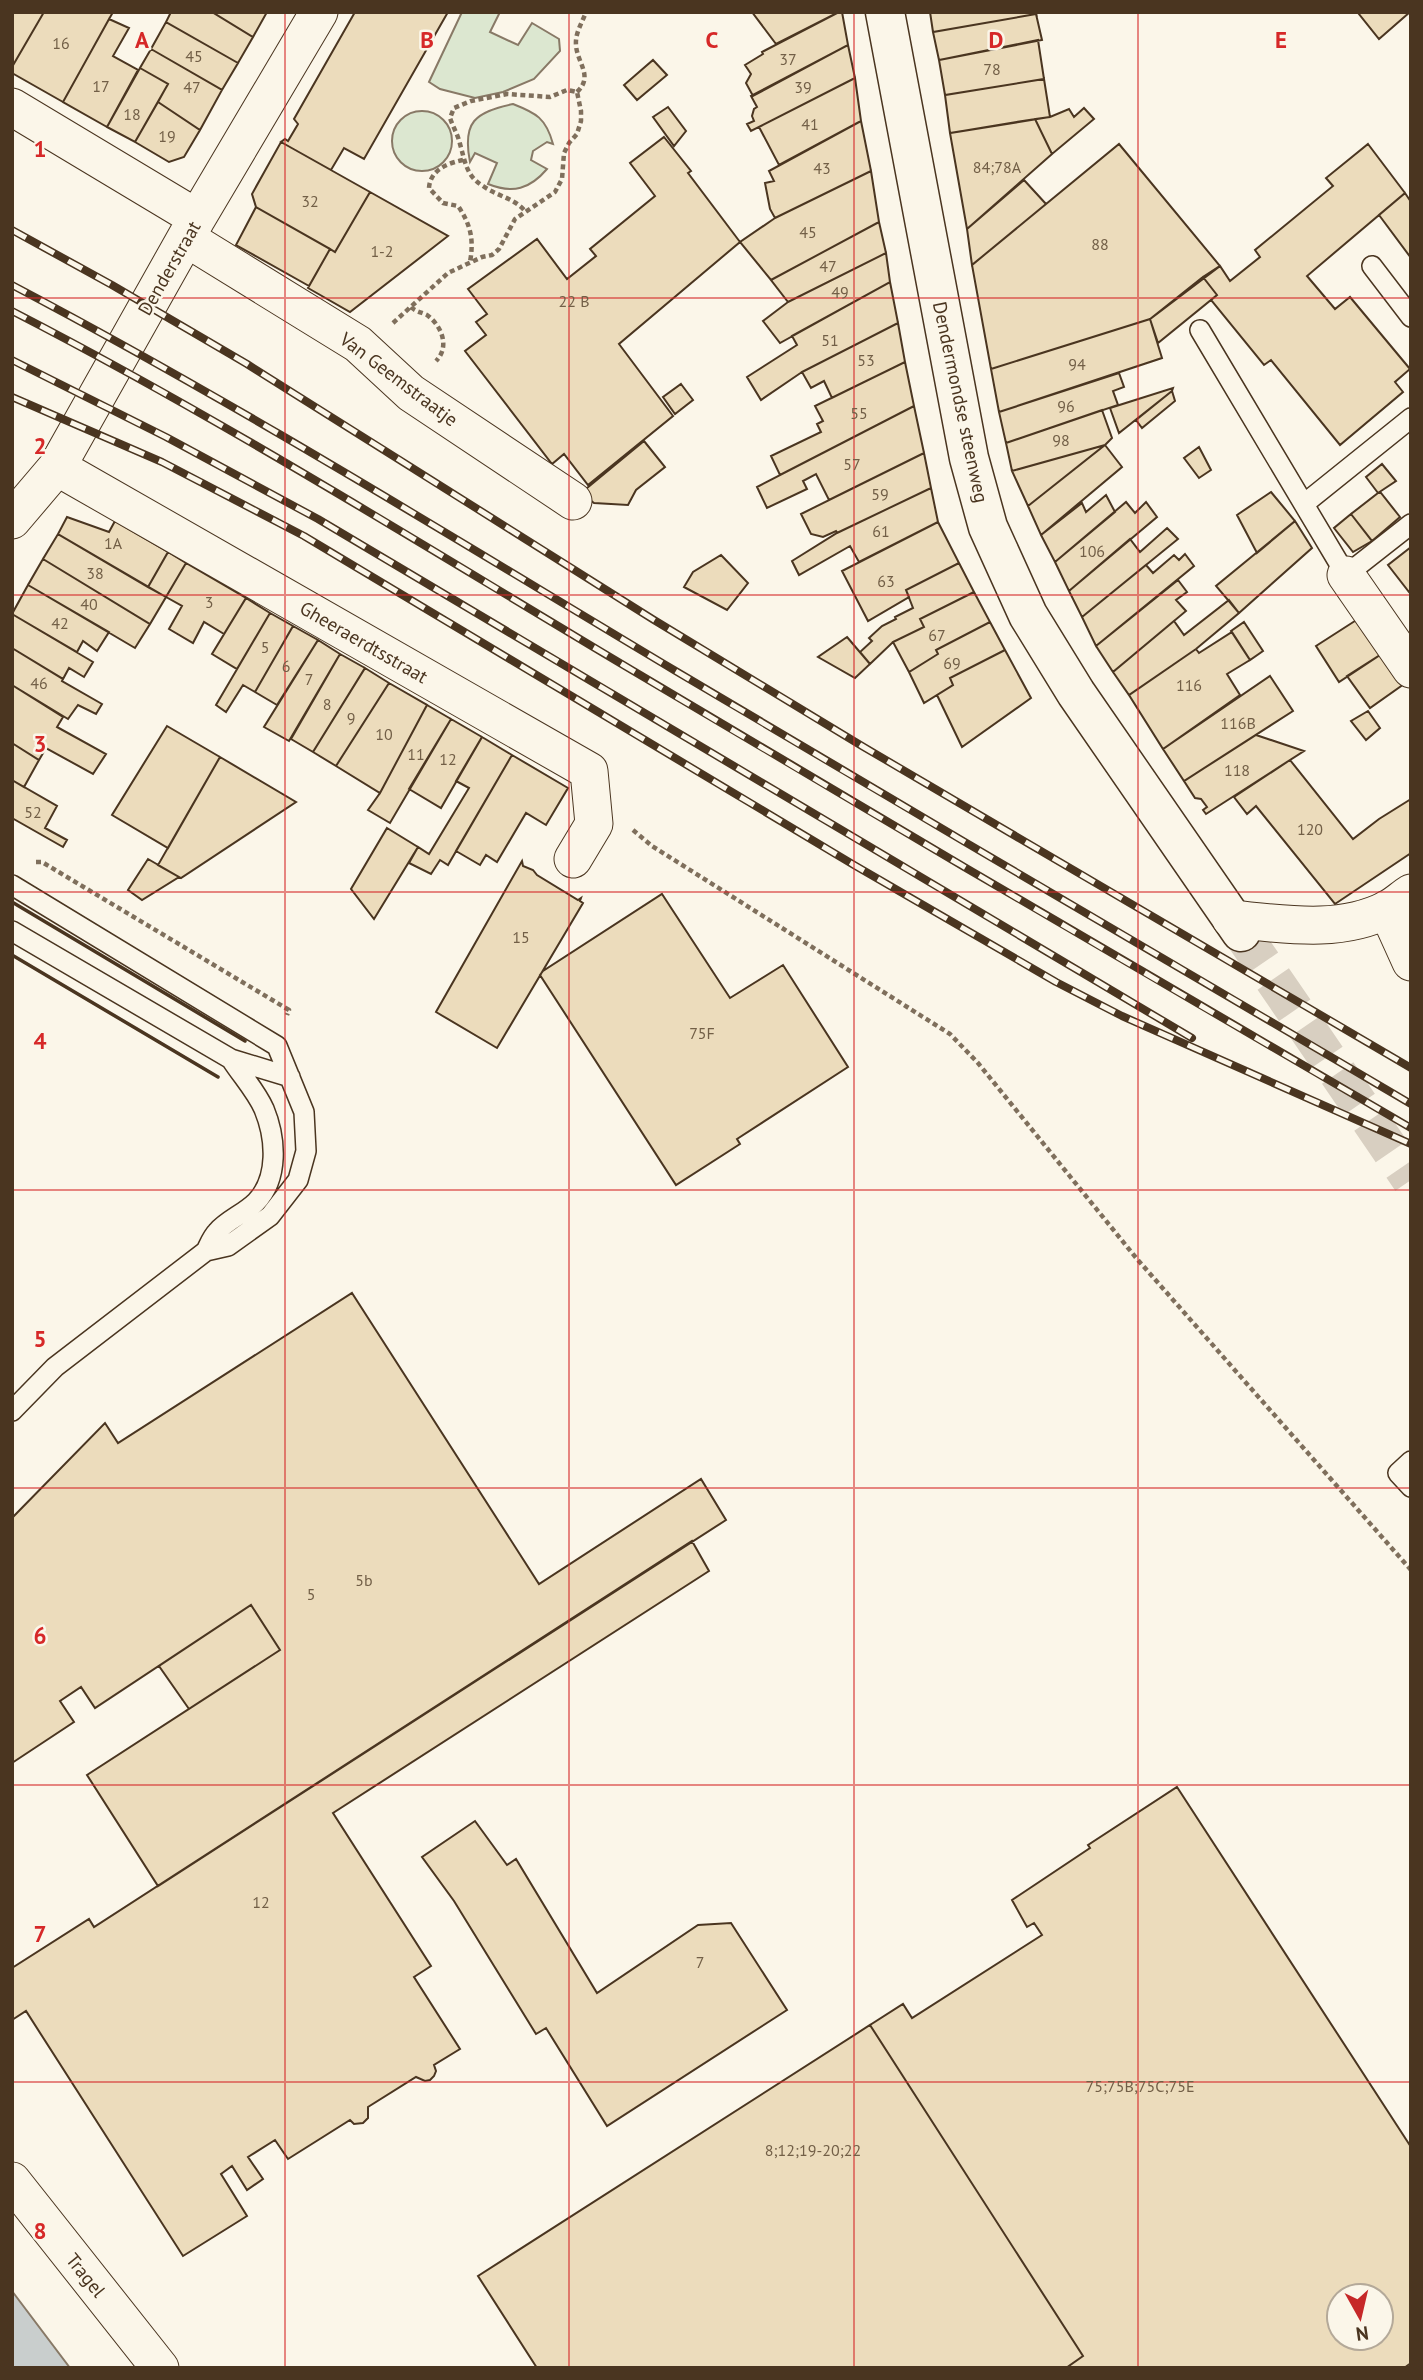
<svg xmlns="http://www.w3.org/2000/svg" width="1423" height="2380" viewBox="0 0 1423 2380" font-family="'PT Sans',sans-serif">
<style>
.green{fill:#dce7d0;stroke:#887966;stroke-width:2}
.water{fill:#c9cecd;stroke:#887966;stroke-width:2}
.building{fill:#ecdcbc;stroke:#4a3520;stroke-width:2;fill-rule:evenodd}
.lines{fill:none;stroke-linecap:round;stroke-linejoin:round}
.secondary-tunnel{stroke:#d8cfc1;stroke-width:38;stroke-dasharray:38 19;stroke-linecap:butt}
.lane-casing{stroke:#4a3520;stroke-width:22}
.street-casing{stroke:#4a3520;stroke-width:39}
.secondary-casing{stroke:#4a3520;stroke-width:41}
.path{stroke:#7f6f5c;stroke-width:4.5;stroke-dasharray:5 3.5;stroke-linecap:butt}
.lane{stroke:#fbf6e9;stroke-width:19}
.street{stroke:#fbf6e9;stroke-width:37}
.secondary{stroke:#fbf6e9;stroke-width:38}
.rail-casing{stroke:#4a3520;stroke-width:8}
.rail{stroke:#fbf6e9;stroke-width:5;stroke-dasharray:16;stroke-linecap:butt}
.wall{stroke:#4a3520;stroke-width:3.5}
.grid{fill:none;stroke:#d62828;stroke-width:2;stroke-opacity:0.55}
.labels{text-anchor:middle;stroke-width:5;stroke-linejoin:round;paint-order:stroke}
.number-label{font-size:16px;fill:#725f47}
.street-label{font-size:19px;fill:#4a3520;stroke:#fbf6e9}
.grid-label{font-size:23px;text-anchor:middle;font-weight:bold;fill:#d62828;stroke:#fbf6e9;stroke-width:5;stroke-linejoin:round;paint-order:stroke}
</style>
<rect width="100%" height="100%" fill="#fbf6e9"/>
<path class="green" d="M462 12H500L490 32 518 45 532 23 559 39 560 51 534 79 503 92 475 98 440 89 429 82Z
M513 104C536 113 546 118 553 144L547 142 533 151 531 160 547 169C530 189 513 194 488 184L497 163 475 153 470 162C462 122 475 112 513 104Z
M392 141a30 30 0 1 1 60 0a30 30 0 1 1-60 0Z"/>
<path class="water" d="M12 2291 70 2368H12Z"/>
<path class="building" d="M12 12H44L12 67Z
M44 12H113L63 102 12 73V67Z
M171 12H212L253 37 238 63 166 22Z
M212 12H267L253 37Z
M355 12H448L364 159 344 148 331 170 281 142 285 139 288 141 298 124 294 119Z
M752 12H839L776 44Z
M839 12H842L848 45 753 96 746 83 751 74 745 65 763 54 762 52Z
M930 12H1036L1037 18 1036 14 933 32Z
M1361 12H1410L1379 39 1359 14Z
M1036 14 1042 40 939 60 933 32Z
M109 19 129 28 113 56 138 70 107 127 63 102Z
M166 22 238 63 222 90 151 49Z
M1038 40 1044 79 945 95 939 60Z
M848 45 855 78 751 131 747 124 754 121 752 116 754 109 757 107 751 96Z
M151 49 222 90 200 130 158 102 168 84 140 68Z
M653 60 667 75 637 100 624 85Z
M140 68 168 84 135 142 107 127Z
M855 78 861 121 779 165 759 127Z
M1044 79 1050 117 950 133 945 95Z
M158 102 200 130 184 157 169 162 135 142Z
M668 107 686 131 674 146 653 117Z
M1084 108 1094 119 1052 154 1035 119 1050 117 1069 109 1074 117Z
M1035 119 1052 154 967 229 950 133Z
M861 121 871 171 775 218 770 209 765 183 774 181 769 171Z
M664 137 691 171 688 173 740 242 619 344 673 416 588 485 564 454 552 464 465 351 486 335 476 322 487 314 468 289 537 239 567 279 596 256 590 249 655 196 630 163Z
M281 142 370 192 335 252 256 207 252 194Z
M1119 144 1220 266 1150 319 991 369 972 265Z
M1368 144 1405 193 1307 276 1335 309 1350 297 1410 369 1395 382 1403 392 1340 445 1271 360 1264 365 1211 300 1217 295 1203 277 1220 266 1230 281 1260 257 1255 250 1333 186 1326 178Z
M871 171 879 222 771 280 740 242 775 218Z
M1024 180 1046 204 972 265 967 229Z
M370 192 448 236 350 312 308 288 330 249 335 252Z
M1405 193 1411 202V258L1379 215Z
M256 207 330 249 309 286 236 245Z
M879 222 886 253 788 302 771 280Z
M886 253 890 282 780 343 763 321 788 302Z
M1203 277 1217 295 1158 343 1150 319Z
M890 282 898 323 802 372 761 400 747 377 797 345 792 336Z
M1150 319 1162 358 999 412 991 369Z
M898 323 905 362 832 398 824 381 811 388 802 372Z
M905 362 914 406 780 475 771 456 821 432 817 424 823 421 815 406Z
M1119 373 1124 387 1113 391 1118 405 1006 443 999 412Z
M681 384 693 400 675 414 663 397Z
M1173 388 1172 391 1119 433 1110 408Z
M1172 391 1175 401 1142 428 1136 420Z
M914 406 924 453 829 500 816 474 803 481 807 489 767 508 757 487Z
M1102 410 1112 438 1105 445 1012 471 1006 443Z
M644 441 665 467 636 490 628 505 594 503 581 493Z
M1105 445 1028 506 1012 471Z
M1105 445 1122 467 1041 535 1028 506Z
M1199 447 1211 470 1199 478 1184 458Z
M924 453 931 488 837 533 836 531 823 537 811 534 801 514Z
M1382 464 1396 481 1378 493 1366 477Z
M931 488 938 522 859 562 850 546 799 575 792 561 837 533Z
M1271 492 1295 521 1257 553 1237 515Z
M1378 493H1381L1400 517 1372 541 1351 514Z
M1106 495 1115 512 1055 562 1041 535 1082 503 1086 512Z
M1126 502 1135 513 1146 502 1157 517 1069 591 1055 562Z
M1351 514 1372 541 1353 552 1334 528Z
M67 517 109 532 115 521 168 552 148 587 58 534Z
M1295 521 1312 548 1239 613 1216 586Z
M938 522 959 563 906 590 909 597 868 621 842 571Z
M1167 528 1178 539 1082 617 1069 591 1130 539 1140 552Z
M58 534 166 597 150 624 43 559Z
M1411 547V591L1409 592 1388 565Z
M168 552 186 563 166 597 148 587Z
M1185 554 1194 566 1096 646 1082 617 1146 565 1153 573 1174 555 1179 560Z
M721 555 748 583 727 610 684 587 693 572Z
M43 559 150 624 135 648 28 585Z
M186 563 246 598 224 634 204 622 193 643 169 629 182 606 166 597Z
M959 563 974 592 920 619 924 627 893 642 870 664 860 652 872 641 869 638 882 626 896 619 895 617 913 608 906 590Z
M1178 580 1187 592 1176 600 1186 611 1113 672 1096 646Z
M28 585 109 632 97 651 83 641 77 652 12 614Z
M974 592 990 622 936 650 938 654 909 672 893 642 924 627 920 619Z
M246 598 270 613 237 669 212 654Z
M1229 600 1239 613 1196 649 1129 695 1113 672 1174 621 1184 635Z
M270 613 293 626 255 692 243 685 226 712 216 705Z
M12 614 93 662 84 677 69 668 63 679 12 648Z
M1358 619 1383 653 1339 682 1316 646Z
M990 622 1005 650 950 678 953 685 924 703 909 672 938 654 936 650Z
M1244 622 1263 651 1250 660 1231 631Z
M293 626 318 640 277 705 255 692Z
M1232 632 1250 660 1227 674 1240 695 1163 749 1129 695 1196 649 1199 653Z
M847 637 870 664 855 678 818 657Z
M318 640 340 654 289 741 264 727Z
M12 648 63 679 62 681 102 704 96 714 78 705 68 719 12 685Z
M1005 650 1031 698 962 747 937 695 953 685 950 678Z
M1383 653 1404 684 1370 708 1347 676Z
M340 654 365 668 313 752 291 739Z
M365 668 389 683 336 766 313 752Z
M1270 676 1293 711 1184 781 1163 749Z
M389 683 427 705 380 793 336 766Z
M12 685 63 717 57 727 106 754 93 774 46 748 39 760 12 743Z
M427 705 451 719 390 823 368 810 380 793Z
M1368 711 1380 728 1366 740 1351 721Z
M451 719 482 737 441 808 409 789Z
M167 726 220 757 168 848 112 815Z
M1256 735 1304 751 1206 814 1203 810 1207 807 1201 799 1195 798 1184 781Z
M482 737 512 755 448 865 440 860 431 874 409 863 418 847 429 854 469 788 456 781Z
M12 743 39 760 24 787 12 780Z
M512 755 568 788 546 825 526 813 497 862 486 855 480 865 456 851Z
M220 757 296 802 181 878 158 865Z
M1290 760 1353 839 1379 819 1411 799V853L1335 904 1256 806 1247 814 1234 797Z
M12 780 57 806 45 828 67 840 63 847 12 818Z
M387 828 418 847 374 919 351 889Z
M148 859 179 877 142 900 128 890Z
M522 861 523 866 533 870 537 875 578 900 581 898 580 901 583 903 497 1048 436 1012Z
M662 894 730 998 783 965 848 1067 737 1139 740 1144 676 1185 540 975 543 971Z
M352 1293 539 1584 701 1479 726 1520 158 1886 87 1775 280 1650 251 1605 95 1708 81 1687 60 1701 74 1722 12 1763V1518L105 1423 118 1443Z
M692 1541 709 1571 333 1813 431 1966 414 1977 460 2049 434 2065 436 2071 434 2076 430 2080 425 2081 416 2077 368 2107V2118L363 2123 354 2124 350 2120 288 2159 275 2140 248 2157 263 2179 247 2190 232 2166 221 2174 247 2216 183 2256 26 2011 12 2020V1968L89 1919 94 1927Z
M251 1605 280 1650 189 1709 159 1666Z
M1177 1787 1411 2147V2363L1404 2368H1066L1083 2356 870 2025 903 2004 912 2018 1042 1935 1034 1923 1027 1927 1012 1900 1090 1848 1088 1845ZM1339 2296H1381V2338H1339Z
M475 1821 507 1865 516 1859 597 1993 698 1925 731 1923 787 2010 607 2126 546 2028 536 2034 454 1901 422 1857Z
M870 2025 1083 2356 1066 2368H537L478 2276Z"/>
<g class="lines">
<path class="secondary-tunnel" d="M1241 932 1411 1180"/>
<g class="lane-casing">
<path id="lane" d="M1372 266 1411 317
M1200 330 1346 575 1411 524
M1304 504 1411 418
M12 885 277 1046 304 1112 306 1151 298 1180 270 1216 228 1246 206 1251 55 1367 12 1411
M12 931 231 1059 290 1077
M206 1251C209 1245 212 1237 217 1232 227 1220 244 1214 256 1202 279 1178 276 1138 264 1109 256 1091 242 1076 231 1059
M1411 1461 1398 1473 1411 1487"/>
</g>
<g class="street-casing">
<path id="street" d="M12 107 197 218
M186 238 358 344 411 393 573 501
M57 467 589 771 594 824 573 859
M12 520 57 467 197 218 319 12
M1346 575 1411 669
M1387 909 1411 962
M1231 919C1283 924 1340 934 1388 909 1396 905 1403 898 1411 893
M12 2181 160 2368"/>
</g>
<g class="secondary-casing">
<path id="secondary" d="M885 12 969 458 988 527 1028 615 1076 693 1241 932"/>
</g>
<path class="path" d="M577 92C594 76 577 63 576 45 575 33 582 23 586 12
M463 160C448 163 430 170 429 188L443 203 458 206C471 225 474 240 470 262
M411 307C416 312 421 312 427 315 442 326 450 347 436 361
M393 323 448 273 482 257 492 255 499 249 515 219 555 192 562 179 564 153 569 143 577 134 581 121V111L577 92 567 90 550 97 507 94 471 101 454 108 450 118C453 127 458 135 460 144 465 161 466 176 483 186 497 196 514 198 525 211
M633 830 652 846 950 1034 978 1063 1137 1259 1411 1570
M36 862H42L289 1010 287 1015"/>
<use href="#lane" class="lane"/>
<use href="#street" class="street"/>
<use href="#secondary" class="secondary"/>
<g class="rail-casing">
<path id="rail" d="M12 230 112 285 247 364 654 620 862 746 1411 1068
M12 285C238 404 455 539 674 670 919 816 1165 959 1411 1104
M12 311C222 419 422 545 625 666 886 822 1148 975 1411 1128
M12 360 166 437 318 519 1192 1038
M12 397 162 462 304 536 854 865 1056 982 1122 1016 1411 1144"/>
</g>
<use href="#rail" class="rail"/>
<path class="wall" d="M12 902 245 1041
M12 955 218 1077"/>
</g>
<path class="grid" d="M285 12V2368M569 12V2368M854 12V2368M1138 12V2368M12 298H1411M12 595H1411M12 892H1411M12 1190H1411M12 1488H1411M12 1785H1411M12 2082H1411"/>
<g class="labels">
<g class="number-label">
<text x="61" y="49">16</text>
<text x="194" y="62">45</text>
<text x="788" y="65">37</text>
<text x="992" y="75">78</text>
<text x="101" y="92">17</text>
<text x="192" y="93">47</text>
<text x="803" y="93">39</text>
<text x="132" y="120">18</text>
<text x="810" y="130">41</text>
<text x="167" y="142">19</text>
<text x="997" y="173">84;78A</text>
<text x="822" y="174">43</text>
<text x="310" y="207">32</text>
<text x="808" y="238">45</text>
<text x="1100" y="250">88</text>
<text x="382" y="257">1-2</text>
<text x="828" y="272">47</text>
<text x="840" y="298">49</text>
<text x="574" y="307">22 B</text>
<text x="830" y="346">51</text>
<text x="866" y="366">53</text>
<text x="1077" y="370">94</text>
<text x="1066" y="412">96</text>
<text x="859" y="419">55</text>
<text x="1061" y="446">98</text>
<text x="852" y="470">57</text>
<text x="880" y="500">59</text>
<text x="881" y="537">61</text>
<text x="113" y="549">1A</text>
<text x="1092" y="557">106</text>
<text x="95" y="579">38</text>
<text x="886" y="587">63</text>
<text x="209" y="608">3</text>
<text x="89" y="610">40</text>
<text x="60" y="629">42</text>
<text x="937" y="641">67</text>
<text x="265" y="653">5</text>
<text x="952" y="669">69</text>
<text x="286" y="672">6</text>
<text x="309" y="685">7</text>
<text x="39" y="689">46</text>
<text x="1189" y="691">116</text>
<text x="327" y="710">8</text>
<text x="351" y="724">9</text>
<text x="1238" y="729">116B</text>
<text x="384" y="740">10</text>
<text x="416" y="760">11</text>
<text x="448" y="765">12</text>
<text x="1237" y="776">118</text>
<text x="33" y="818">52</text>
<text x="1310" y="835">120</text>
<text x="521" y="943">15</text>
<text x="702" y="1039">75F</text>
<text x="364" y="1586">5b</text>
<text x="311" y="1600">5</text>
<text x="261" y="1908">12</text>
<text x="700" y="1968">7</text>
<text x="1140" y="2092">75;75B;75C;75E</text>
<text x="813" y="2156">8;12;19-20;22</text>
</g>
<g class="street-label">
<text transform="translate(169 268) rotate(-60)" y="7">Denderstraat</text>
<text transform="translate(399 379) rotate(37)" y="7">Van Geemstraatje</text>
<text transform="translate(961 402) rotate(78)" y="7">Dendermondse steenweg</text>
<text transform="translate(364 642) rotate(30)" y="7">Gheeraerdtsstraat</text>
<text transform="translate(86 2275) rotate(51)" y="7">Tragel</text>
</g>
</g>
<g class="grid-label">
<text x="142" y="48">A</text>
<text x="427" y="48">B</text>
<text x="712" y="48">C</text>
<text x="996" y="48">D</text>
<text x="1281" y="48">E</text>
<text x="40" y="157">1</text>
<text x="40" y="454">2</text>
<text x="40" y="752">3</text>
<text x="40" y="1049">4</text>
<text x="40" y="1347">5</text>
<text x="40" y="1644">6</text>
<text x="40" y="1942">7</text>
<text x="40" y="2239">8</text>
</g>
<rect width="1423" height="2380" fill="none" stroke="#4a3520" stroke-width="28"/>
<g transform="translate(1360 2317) rotate(172)"><circle r="33" fill="#fbf6e9" stroke="#b4a999" stroke-width="2"/>
<path d="M0-5L12 26L0 18L-12 26Z" fill="#c62828"/>
<text y="-10" font-size="19" font-weight="bold" text-anchor="middle" fill="#4a3520">N</text>
</g>
</svg>
